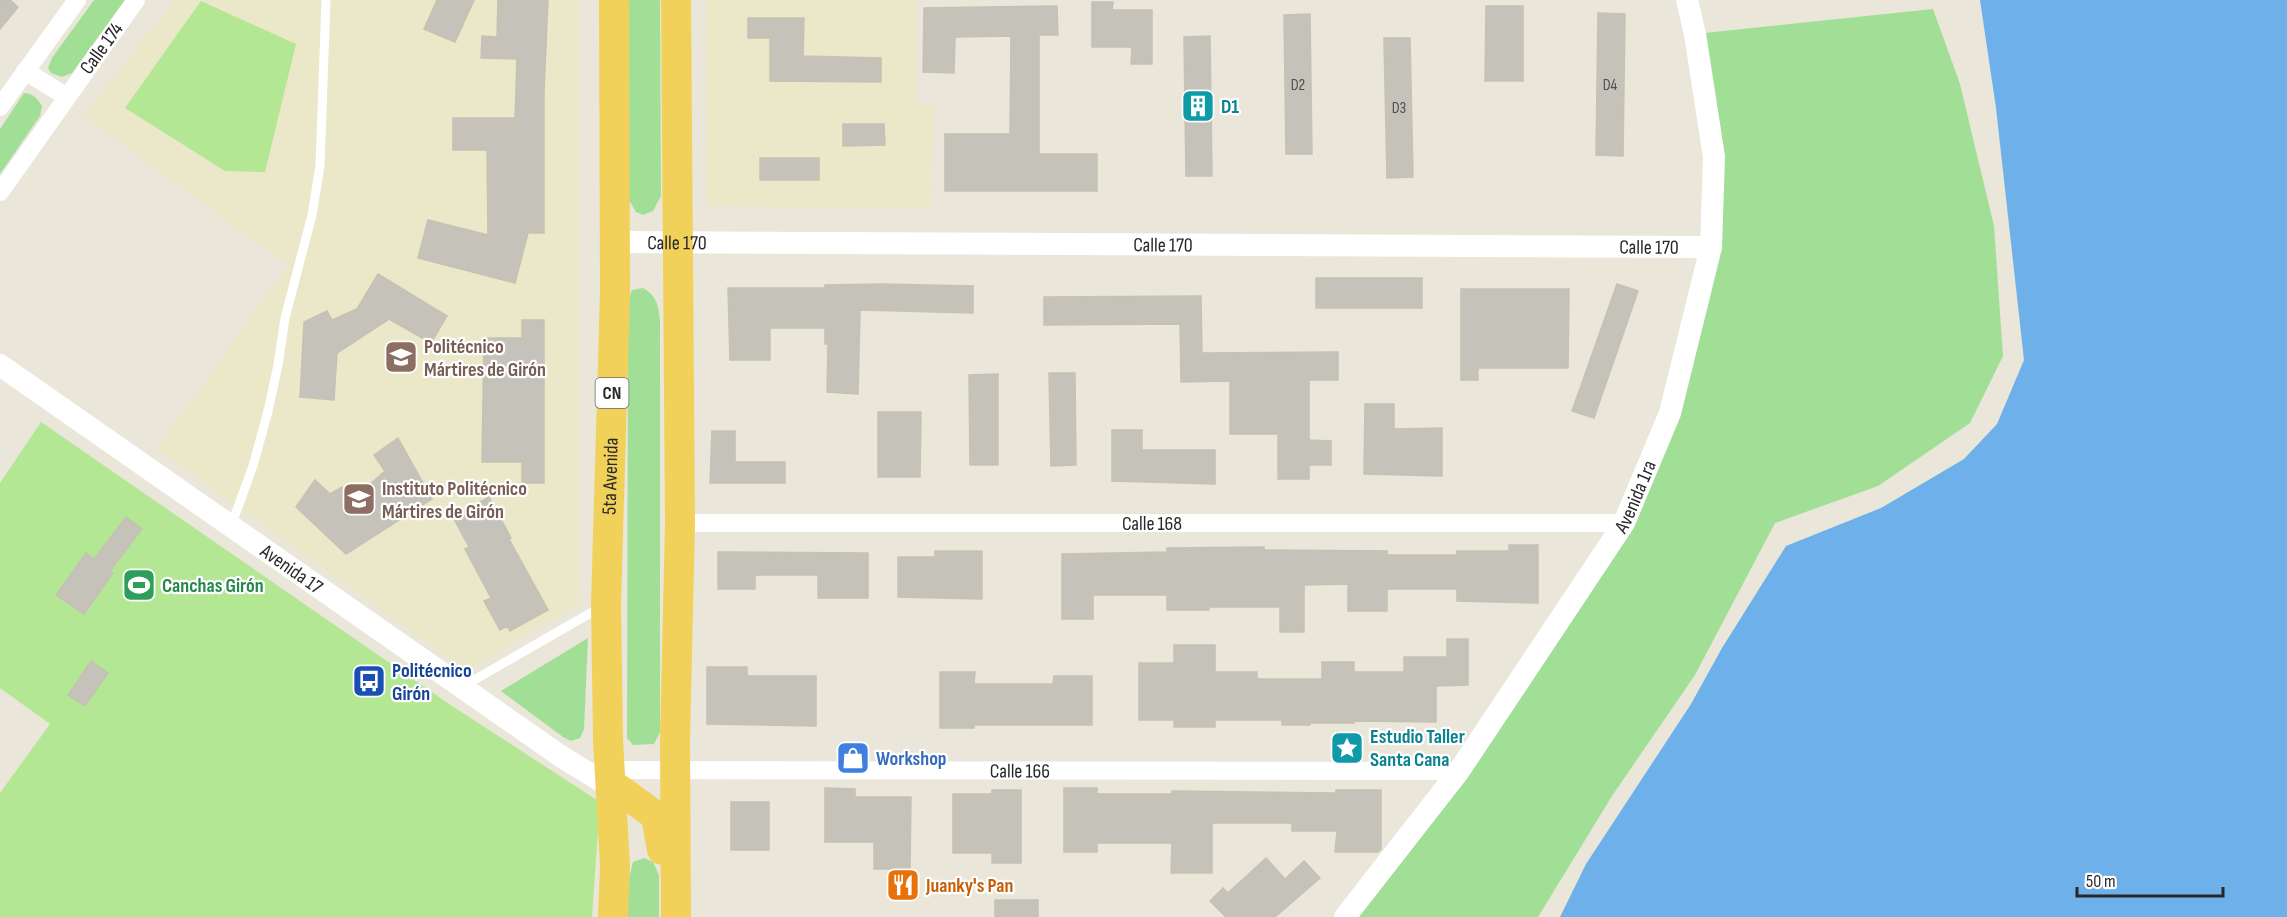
<svg xmlns="http://www.w3.org/2000/svg" width="2287" height="917" viewBox="0 0 2287 917" font-family="'Sofia Sans Condensed',sans-serif">
<style>
.education{fill:#ebe7c9}
.green{fill:#a1df97}
.pitch{fill:#b3e793}
.water{fill:#6eb1ea}
.building{fill:#c5c2b9;stroke:#c5c2b3;stroke-width:1.5}
.lines{fill:none;stroke-linecap:round;stroke-linejoin:round}
.service{stroke:#fff;stroke-width:9}
.minor{stroke:#fff;stroke-width:18}
.tertiary{stroke:#fff;stroke-width:22}
.trunk{stroke:#f2d15a;stroke-width:30}
.labels{text-anchor:middle;stroke-width:4.5;stroke-linejoin:round;paint-order:stroke}
.number-label{font-size:16px;fill:#4f4e4c}
.shield{fill:#fff;stroke:#686868;stroke-width:1.5}
.shield-label{font-size:18px;font-weight:bold;fill:#282828}
.street-label{font-size:20px;fill:#282828;stroke:#fff}
.culture-label{font-size:20px;font-weight:bold;fill:#0d838f;stroke:#fff;text-anchor:start}
.education-label{font-size:20px;font-weight:bold;fill:#785e54;stroke:#fff;text-anchor:start}
.leisure-label{font-size:20px;font-weight:bold;fill:#27864d;stroke:#fff;text-anchor:start}
.transit-label{font-size:20px;font-weight:bold;fill:#164399;stroke:#fff;text-anchor:start}
.shop-label{font-size:20px;font-weight:bold;fill:#366cbe;stroke:#fff;text-anchor:start}
.food-label{font-size:20px;font-weight:bold;fill:#c56008;stroke:#fff;text-anchor:start}
</style>
<rect width="100%" height="100%" fill="#eae6d9"/>
<path class="education" d="M175 0H579V604L467 671 157 449 288 265 83 116Z
M706 0H916V103L934 107 930 209 706 206Z"/>
<path class="green" d="M94 0H125L72 73 62 77 51 73 48 68 52 58Z
M627 0H660L661 196 653 211 643 215 636 212 629 200Z
M1933 9 1960 84 1994 226 2003 356 1970 423 1878 486 1775 523 1695 675 1612 796 1538 917H1345L1624 523 1711 247 1695 34Z
M24 93C34 94 37 98 42 106L40 116 0 174V129Z
M643 288C657 296 658 305 660 320V732L654 744 633 745 627 738 628 301 632 290Z
M588 638 584 729 580 738 571 741 563 737 501 691Z
M644 858 653 862 659 875V917H627L628 883 633 862Z"/>
<path class="pitch" d="M201 1 296 44 265 172 225 171 125 108Z
M41 422 452 706 600 802 592 917H0V793L50 724 0 688V483Z"/>
<path class="water" d="M1980 0H2287V917H1560L1586 864 1691 704 1722 648 1786 546 1881 508 1964 459 1997 424 2024 360 1996 108Z"/>
<path class="building" d="M0 0H10L18 7 0 29Z
M437 0H474L455 42 424 29Z
M498 0H548L544 91V233H528L515 283 418 258 428 220 488 235 487 150H453V118H515L517 59 481 58 482 36 497 37Z
M1092 2H1113L1112 10H1152V64H1131L1132 47H1092Z
M1057 6 1058 35H1039V154H1097V191H945V134H1010L1011 36 955 37 954 73 923 72 924 8Z
M1486 6H1523V81H1485Z
M1598 13 1625 14 1623 156 1596 155Z
M1310 14 1312 154H1286L1284 15Z
M748 18H804L803 56 881 58V82L770 81V38H748Z
M1210 36 1212 176H1186L1184 37Z
M1384 38H1410L1413 177 1387 178Z
M843 124H884L885 145 843 146Z
M760 158H819V180H760Z
M378 274 447 316 431 343 389 319 337 353 334 400 300 397 304 322 327 311 332 320 357 309Z
M1316 278H1422V308H1316Z
M882 284 973 286V313L860 310 858 394 827 392 828 344H825V328H770V360H730L728 288H825V285Z
M1617 284 1638 291 1594 418 1572 411Z
M1461 289H1569L1568 368H1478V380H1461Z
M1201 296 1202 353 1338 352V380H1309V440L1331 441V465H1309V479H1278V434H1230V381L1181 382 1180 324 1044 325V297Z
M522 320H544V483H522V462H482L484 338H522Z
M1049 373H1075L1076 465 1051 466Z
M998 374V465H970L969 375Z
M1365 404H1394V429L1442 428V476L1364 474Z
M878 412H921L920 477H878Z
M1112 430H1142V450H1215V484L1112 481Z
M712 431H735V462H785V483H710Z
M398 438 432 499 346 554 296 507 315 480 330 494 342 487 352 500 385 471 374 455Z
M489 497 511 538 509 539 548 610 510 631 507 626 500 630 484 601 491 598 465 549 469 547 453 517Z
M126 517 142 529 110 571 113 573 84 614 56 595 86 553 94 559Z
M1509 545H1538V603L1457 601V589H1387V611H1348V584L1304 585V632H1280V607H1209V610H1167V595H1093V619H1062V554L1167 552V548L1264 547V550L1387 551V555H1457V551H1509Z
M935 551H982V599L898 597V557H935Z
M718 552 868 553V598H818V575H755V589H718Z
M1447 639H1468V685L1436 686V722L1354 721V723H1310V725H1282V720H1215V727H1174V720H1139V663H1174V645H1215V672H1257V679H1322V662H1354V672H1404V657H1447Z
M91 661 108 673 85 706 68 695Z
M707 667H747V676H816V726L707 724Z
M940 672H975L974 684H1053L1054 676H1092V725H974V728H940Z
M825 788 855 789V797H911L910 869H874V842H825Z
M1064 788H1097V794H1172V791L1336 793V790H1381V849L1378 852H1335L1337 831H1292V823H1212V873H1171L1172 843H1097V852H1064Z
M992 790H1021V863H992V853H953V794H992Z
M731 802H769V850H731Z
M1266 858 1285 879 1304 861 1320 878 1275 917H1226L1210 901 1223 888 1228 893Z
M995 900H1038V917H995Z"/>
<g class="lines">
<path class="service" d="M231 526 253 466 268 411 278 365 285 318 312 215 320 166 326 0
M462 687 601 607"/>
<g class="minor">
<path d="M25 71 67 97"/>
<path d="M0 107 77 0"/>
<path d="M0 192 136 0"/>
<path d="M680 523H1624"/>
<path id="s1" d="M609 770 1459 771"/>
</g>
<g class="tertiary">
<path id="s2" d="M615 242 1711 247"/>
<path id="s3" d="M0 365 562 757 611 787"/>
<path id="s4" d="M1345 917 1459 771 1624 523 1670 413 1711 247 1714 157 1695 34 1687 0"/>
</g>
<g class="trunk">
<path d="M676 0 680 523 675 739 676 917"/>
<path d="M611 787 619 789 656 816 662 850"/>
<path id="s5" d="M613 917 615 867 608 739 606 604 615 293 614 0"/>
</g>
</g>
<defs>
<g id="building-square" transform="scale(1.725)"><rect x="-9" y="-9" width="18" height="18" rx="4" fill="#0f9aa8" stroke="#fff"/><path d="M-4-6H4V6H1V3H-1V6H-4ZM-2.5-4.3h1.7v1.8h-1.7ZM.8-4.3h1.7v1.8H.8ZM-2.5-1h1.7V.8h-1.7ZM.8-1h1.7V.8H.8Z" fill="#fff"/></g>
<g id="school-square" transform="scale(1.725)"><rect x="-9" y="-9" width="18" height="18" rx="4" fill="#8d6e63" stroke="#fff"/><path d="M0-5L7-2L0 1L-7-2ZM-4 1L0 2.5L4 1V4Q0 6-4 4Z" fill="#fff"/></g>
<g id="stadium-square" transform="scale(1.725)"><rect x="-9" y="-9" width="18" height="18" rx="4" fill="#2e9e5b" stroke="#fff"/><path d="M0-5a6.5 5 0 1 0 0 10a6.5 5 0 1 0 0-10ZM-3.5-1.8h7v3.6h-7Z" fill="#fff"/></g>
<g id="bus-square" transform="scale(1.725)"><rect x="-9" y="-9" width="18" height="18" rx="4" fill="#1a4fb4" stroke="#fff"/><path d="M-5-6H5V4H4V6H2V4H-2V6H-4V4H-5ZM-3.5-4V0h7V-4ZM-3.5 1.2v1.5H-2V1.2ZM2 1.2v1.5H3.5V1.2Z" fill="#fff"/></g>
<g id="sight-square" transform="scale(1.725)"><rect x="-9" y="-9" width="18" height="18" rx="4" fill="#0f9aa8" stroke="#fff"/><path d="M0-6L1.8-2.2L6-1.7L2.9 1.2L3.7 5.4L0 3.3L-3.7 5.4L-2.9 1.2L-6-1.7L-1.8-2.2Z" fill="#fff"/></g>
<g id="shop-square" transform="scale(1.725)"><rect x="-9" y="-9" width="18" height="18" rx="4" fill="#3f7fe0" stroke="#fff"/><path d="M-5-2.5h2.3a2.7 3.5 0 0 1 5.4 0H5L5.5 6h-11ZM-1.5-2.5h3a1.5 2.3 0 0 0-3 0Z" fill="#fff"/></g>
<g id="restaurant-square" transform="scale(1.725)"><rect x="-9" y="-9" width="18" height="18" rx="4" fill="#e8710a" stroke="#fff"/><path d="M-5-6h1v4h1v-4h1v4h1v-4h1v5L-1.5 .5V6h-2V.5L-5-1ZM5-6V6H3V1.5H1.5Q1.5-4 5-6Z" fill="#fff"/></g>
</defs>
<g fill-rule="evenodd">
<use href="#building-square" x="1198" y="106"/>
<use href="#school-square" x="401" y="357"/>
<use href="#school-square" x="359" y="499"/>
<use href="#stadium-square" x="139" y="585"/>
<use href="#bus-square" x="369" y="681"/>
<use href="#sight-square" x="1347" y="748"/>
<use href="#shop-square" x="853" y="758"/>
<use href="#restaurant-square" x="903" y="885"/>
</g>
<g class="labels">
<g class="number-label">
<text x="1298" y="90">D2</text>
<text x="1610" y="90">D4</text>
<text x="1399" y="113">D3</text>
</g>
<rect class="shield" x="595.5" y="378" width="33" height="30" rx="4.5"/>
<g class="shield-label">
<text x="612" y="399">CN</text>
</g>
<g class="street-label">
<text transform="translate(101 48) rotate(-54)" y="7">Calle 174</text>
<text dy="7" stroke="none"><textPath href="#s2" startOffset="62">Calle 170</textPath></text>
<text dy="7" stroke="none"><textPath href="#s2" startOffset="548">Calle 170</textPath></text>
<text dy="7" stroke="none"><textPath href="#s2" startOffset="1034">Calle 170</textPath></text>
<text dy="7" stroke="none"><textPath href="#s5" startOffset="441">5ta Avenida</textPath></text>
<text dy="7" stroke="none"><textPath href="#s4" startOffset="512">Avenida 1ra</textPath></text>
<text x="1152" y="530">Calle 168</text>
<text dy="7" stroke="none"><textPath href="#s3" startOffset="356">Avenida 17</textPath></text>
<text dy="7" stroke="none"><textPath href="#s1" startOffset="411">Calle 166</textPath></text>
</g>
<g class="culture-label">
<text x="1221" y="113">D1</text>
<text x="1370" y="743">Estudio Taller<tspan x="1370" dy="23">Santa Cana</tspan></text>
</g>
<g class="education-label">
<text x="424" y="353">Politécnico<tspan x="424" dy="23">Mártires de Girón</tspan></text>
<text x="382" y="495">Instituto Politécnico<tspan x="382" dy="23">Mártires de Girón</tspan></text>
</g>
<g class="leisure-label">
<text x="162" y="592">Canchas Girón</text>
</g>
<g class="transit-label">
<text x="392" y="677">Politécnico<tspan x="392" dy="23">Girón</tspan></text>
</g>
<g class="shop-label">
<text x="876" y="765">Workshop</text>
</g>
<g class="food-label">
<text x="926" y="892">Juanky's Pan</text>
</g>
</g>
<path d="M2077 887v9h146v-9" fill="none" stroke="#282828" stroke-width="3"/>
<text x="2086" y="887" font-size="18" fill="#282828" stroke="#ffffff" stroke-width="4.5" paint-order="stroke">50 m</text>
</svg>
